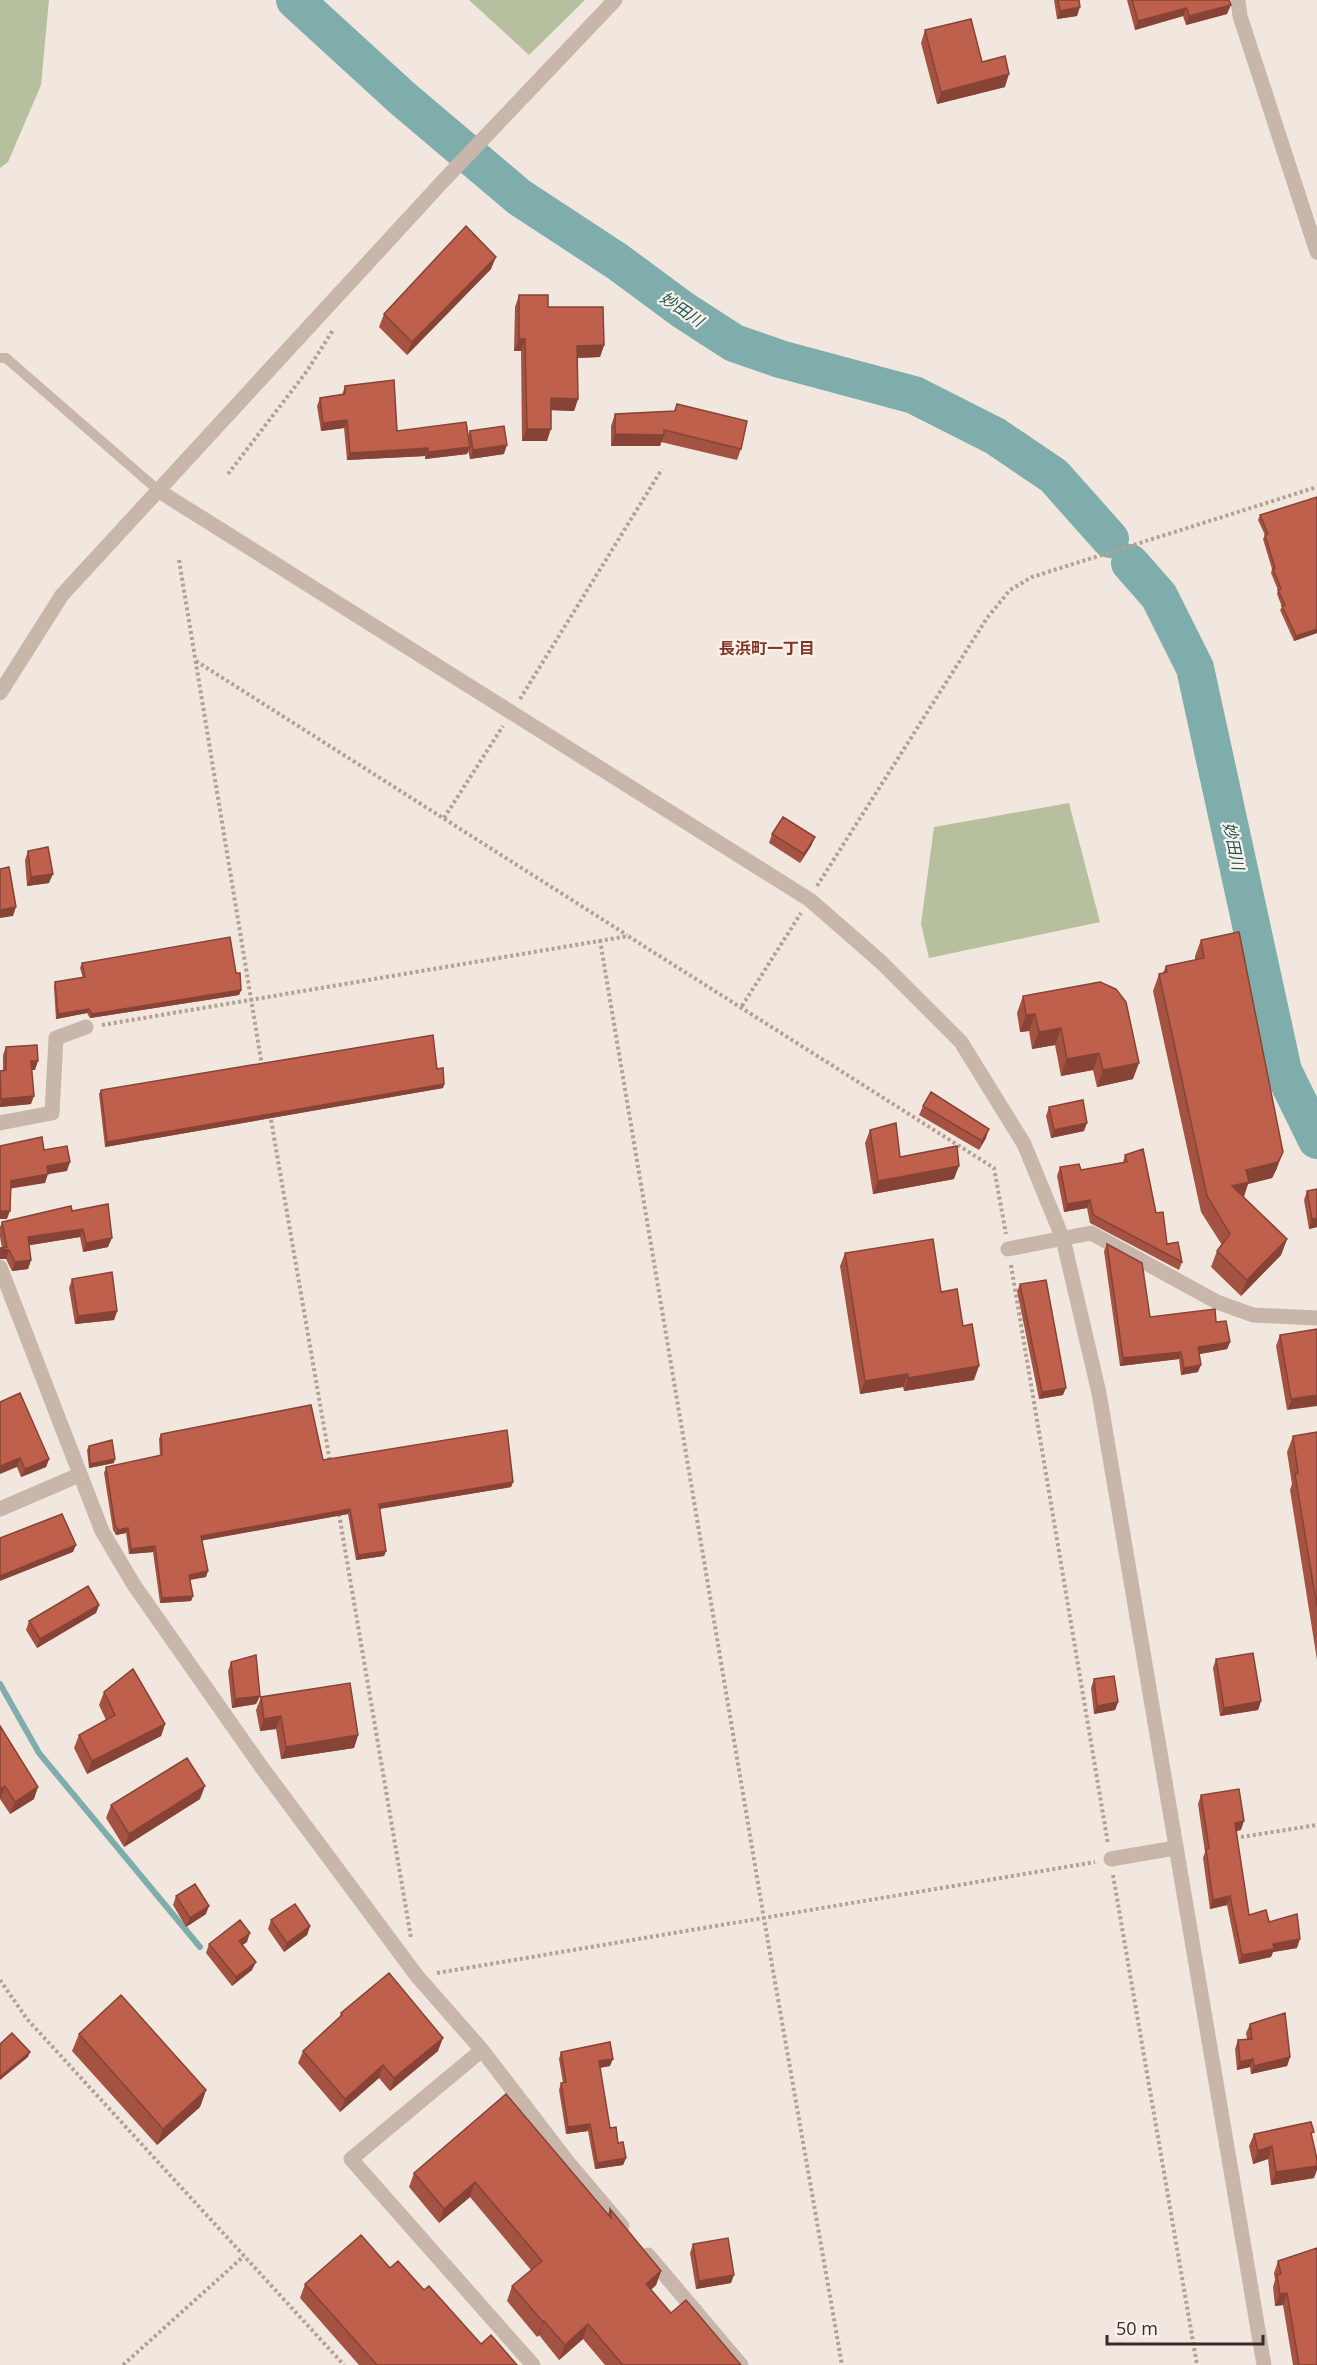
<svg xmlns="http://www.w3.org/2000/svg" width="1317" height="2365" viewBox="0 0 1317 2365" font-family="'Open Sans','Noto Sans JP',sans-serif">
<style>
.green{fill:#b7c09e}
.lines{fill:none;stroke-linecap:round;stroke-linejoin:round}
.stream{stroke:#7eadab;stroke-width:6}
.river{stroke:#7eadab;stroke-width:38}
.path{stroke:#b5a094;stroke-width:4;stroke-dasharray:3 3;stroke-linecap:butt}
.service{stroke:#c9b6aa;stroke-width:10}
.minor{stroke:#c9b6aa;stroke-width:15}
.tertiary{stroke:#c9b6aa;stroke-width:15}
.wall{fill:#a45342}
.shaded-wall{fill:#864336}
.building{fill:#bf604d;stroke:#864336;stroke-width:1.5}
.labels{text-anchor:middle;stroke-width:4.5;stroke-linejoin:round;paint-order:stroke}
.water-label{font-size:16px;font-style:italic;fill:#215656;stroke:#f9f1ea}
.neighbourhood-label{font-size:16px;font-weight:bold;fill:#813526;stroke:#f9f1ea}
</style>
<rect width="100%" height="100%" fill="#f1e7de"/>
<path class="green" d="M0 0H49L41 85 8 162 0 168Z
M469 0H585L529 55Z
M1069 803 1100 922 929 958 921 924 934 827Z"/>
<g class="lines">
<path class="stream" d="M0 1684 39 1753 200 1947"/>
<path class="river" d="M295 0 401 97 519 197 618 262 683 310 734 343 780 359 914 395 995 436 1054 476 1110 539
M1130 563 1159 596 1195 668 1283 1071 1317 1140"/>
<path class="path" d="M228 474 307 371 333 330
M179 560 262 1066
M196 661 627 935
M520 699 662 469
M444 818 503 726
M817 886 987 618 1010 590 1032 577 1317 487
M600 940 764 1919 842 2365
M742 1006 801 913
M102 1025 628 936 994 1168 1006 1234
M270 1114 330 1462
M1011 1265 1108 1844
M339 1514 411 1938
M1235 1838 1317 1825
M1113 1875 1197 2365
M437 1973 1095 1862
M0 1980 27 2019 344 2365
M123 2365 244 2256"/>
<path class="service" d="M0 358H6L159 491"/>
<path class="minor" d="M1238 0 1240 16 1317 252
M0 1123 52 1113 56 1038 86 1027
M1008 1249 1091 1233 1217 1302 1253 1315 1317 1318
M0 1267 102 1531 134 1585 260 1765 417 1976 482 2050 567 2161 622 2226
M0 1509 79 1475
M1111 1859 1175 1848
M482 2050 351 2159 533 2365
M648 2255 741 2365"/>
<path class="tertiary" d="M159 491 810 900 881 962 961 1042 1024 1144 1063 1239 1099 1393 1264 2365
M0 693 62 595 444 180 615 0"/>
</g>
<path class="wall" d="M1054 0H1079L1077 16 1057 19Z
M1127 0H1229L1227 14 1186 25 1183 16 1135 30Z
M925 30 982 62 1005 87 937 104 921 43Z
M491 269 407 355 379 327 384 314Z
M519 295 548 307 604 345 600 357 577 358 578 399 574 411 551 410 547 441H522L521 351H514L515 307Z
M345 386 397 431 468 436 470 431 504 454 470 459 468 450 467 454 425 459V456L347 460 344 428 321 431 317 406 320 398 342 395Z
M677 404 741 449 737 460 661 442 660 446H611V426L615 414 674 411Z
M1260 515 1317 633 1294 641 1280 610 1282 607 1277 594 1278 590 1271 573 1272 569 1263 539 1265 535 1258 520Z
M772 834 815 837 811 846 800 863 769 843Z
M28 851 49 883 27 886 25 860Z
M1201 940 1277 1168 1272 1178 1248 1184 1244 1197 1287 1239 1281 1255 1241 1296 1211 1267 1217 1251 1222 1245 1201 1212 1153 991 1159 974 1163 973 1166 966 1195 960V956Z
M82 963 236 973 241 990 239 995 90 1018 87 1013 56 1019 54 987 55 982 83 978 80 968Z
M1100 982 1133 1079 1097 1087 1093 1070 1061 1076 1055 1045 1032 1049 1029 1031 1020 1032 1017 1013 1023 996Z
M6 1047 35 1070H32L31 1104 0 1107V1071H3V1055Z
M437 1069 444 1084 443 1088 105 1147 99 1094 101 1090Z
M923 1106 986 1138 979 1150 919 1115Z
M1049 1107 1084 1131 1051 1138 1046 1116Z
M870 1130 900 1157 954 1179 873 1194 865 1143Z
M1125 1155 1156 1213 1167 1244 1182 1262 1179 1270 1090 1223 1087 1208 1064 1212 1057 1176 1060 1167 1081 1170 1123 1162Z
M1317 1189V1227L1309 1229 1304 1200 1307 1191Z
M72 1211 108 1247 83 1252 80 1237 29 1245 31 1260 28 1269 12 1271 6 1259 2 1248 0 1237V1227L2 1222Z
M1107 1244 1150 1317 1216 1322 1230 1342 1227 1349 1199 1354 1198 1372 1181 1375 1179 1359 1120 1366 1104 1251Z
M845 1253 941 1292 963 1326 974 1380 904 1391 903 1387 860 1394 840 1266Z
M72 1279 117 1311 114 1320 75 1324 69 1288Z
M1020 1284 1063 1395 1039 1399 1017 1291Z
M1317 1329 1287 1410 1276 1346 1280 1335Z
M0 1402 49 1459 46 1467 21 1477 17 1467Z
M1317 1432V1660L1290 1490 1292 1484 1287 1452 1293 1436Z
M161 1434 323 1460 513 1482 511 1487 380 1509 386 1551 384 1556 356 1560 348 1514 202 1540 206 1577 190 1580 193 1596 191 1601 160 1603 153 1552 129 1554 126 1533 116 1535 113 1530 104 1473 106 1467 160 1456 159 1439Z
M89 1446 114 1463 89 1468 87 1450Z
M99 1605 96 1613 37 1648 26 1630 29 1621Z
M1216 1659 1261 1701 1258 1710 1220 1716 1213 1668Z
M231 1662 260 1696 256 1704 232 1708 228 1671Z
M1094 1679 1118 1702 1115 1710 1094 1714 1091 1688Z
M104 1692 165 1724 161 1736 87 1774 74 1748 79 1735 106 1720 99 1705Z
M261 1697 358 1735 354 1748 281 1759 276 1729 260 1731 256 1710Z
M0 1726 34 1799 10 1814 0 1799Z
M1201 1795 1241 1830 1236 1831 1249 1915 1269 1922 1297 1948 1273 1952 1271 1957 1239 1964 1227 1905 1210 1909 1203 1858 1205 1852 1198 1804Z
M200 1799 124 1847 106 1818 111 1805Z
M176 1896 206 1914 186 1927 173 1905Z
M271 1920 310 1926 307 1935 284 1952 268 1929Z
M247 1942 242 1945 252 1970 232 1986 206 1953 209 1944Z
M341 2013 438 2051 390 2091 379 2078 340 2112 298 2063 303 2051 339 2019Z
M1250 2024 1290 2057 1287 2066 1251 2074 1250 2067 1237 2070 1235 2049 1238 2040 1247 2039 1246 2033Z
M79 2034 206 2090 200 2107 157 2145 72 2051Z
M561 2052 610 2066 600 2068 610 2128 626 2158 623 2165 595 2169 588 2131 566 2134 559 2090 561 2083H563L559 2059Z
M506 2094 608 2214 610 2209 661 2271 656 2285 651 2290 671 2313 741 2365H605L583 2339 559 2360 539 2335 537 2337 507 2301 512 2286 531 2270 470 2197 439 2223 409 2187 414 2173Z
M1254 2134 1312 2137 1314 2178 1271 2185 1268 2159 1253 2164 1249 2146Z
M693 2244 731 2283 696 2289 690 2253Z
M1278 2261 1317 2365H1293L1283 2305 1275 2306 1273 2287 1275 2280 1274 2273Z
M390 2268 424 2290 481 2344 517 2365H359L300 2298 305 2284Z"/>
<path class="shaded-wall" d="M1231 5 1227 14 1186 25 1189 16Z
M1080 7 1077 16 1057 19 1060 11Z
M1187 8 1183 16 1135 30 1138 21Z
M1009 74 1005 87 937 104 941 92Z
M496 257 491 269 407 355 412 342Z
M519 339H525L521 351H514Z
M604 345 600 357 573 358 577 346Z
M551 398 578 399 574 411 547 410Z
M347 420 344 428 321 431 323 423Z
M527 429H551L547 441H522Z
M615 434 664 435 660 446H611Z
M507 445 504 454 470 459 473 450Z
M470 447 467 454 425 459 428 452Z
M428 448 425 456 347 460 350 453Z
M1317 629V633L1294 641 1296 636Z
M815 837 811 846 800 863 804 854Z
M53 874 49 883 27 886 31 877Z
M16 907 13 916 0 918V910Z
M241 990 239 995 90 1018 92 1014Z
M89 1009 87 1013 56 1019 58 1014Z
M1035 1014 1029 1031 1020 1032 1026 1015Z
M1061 1028 1055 1045 1032 1049 1039 1032Z
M1099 1053 1093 1070 1061 1076 1067 1059Z
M31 1061H38L35 1070H28Z
M1139 1063 1133 1079 1097 1087 1103 1070Z
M444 1084 443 1088 105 1147 107 1142Z
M34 1096 31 1104 0 1107 1 1099Z
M1087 1123 1084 1131 1051 1138 1054 1130Z
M989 1129 986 1138 979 1150 982 1141Z
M1283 1152 1277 1168 1272 1178 1248 1184 1243 1198 1232 1186 1246 1170Z
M70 1162 67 1171 44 1175 47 1166Z
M959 1166 954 1179 873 1194 878 1181Z
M48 1174 45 1183 8 1189 11 1181Z
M1090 1200 1087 1208 1064 1212 1067 1204Z
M0 1211H10L7 1219H0Z
M1317 1218V1227L1309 1229 1312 1219Z
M83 1229 80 1237 25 1246 28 1237Z
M112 1238 108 1247 83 1252 86 1243Z
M1287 1239 1281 1255 1241 1296 1247 1280Z
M0 1249 9 1250 6 1259H0Z
M31 1260 28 1269 12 1271 15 1262Z
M117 1311 114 1320 75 1324 78 1316Z
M1230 1342 1227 1349 1195 1355 1198 1347Z
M1181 1352 1179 1359 1120 1366 1123 1358Z
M1201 1365 1198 1372 1181 1375 1184 1368Z
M979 1366 974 1380 904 1391 908 1378Z
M908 1374 903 1387 860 1394 865 1381Z
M1066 1388 1063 1395 1039 1399 1042 1392Z
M1317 1395V1406L1287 1410 1291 1399Z
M20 1458 17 1467 0 1474V1466Z
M49 1459 46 1467 21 1477 25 1469Z
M115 1459 114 1463 89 1468 90 1464Z
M513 1482 511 1487 377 1509 379 1504Z
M350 1509 348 1514 200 1541 201 1536Z
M128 1528 126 1533 116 1535 118 1530Z
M76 1545 73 1552 0 1581V1576Z
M155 1546 153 1552 129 1554 131 1549Z
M386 1551 384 1556 356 1560 358 1555Z
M208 1571 206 1577 187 1580 189 1575Z
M193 1596 191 1601 160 1603 162 1598Z
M99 1605 96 1613 37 1648 40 1639Z
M260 1696 256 1704 232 1708 235 1699Z
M1261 1701 1258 1710 1220 1716 1224 1708Z
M1118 1702 1115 1710 1094 1714 1097 1706Z
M281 1716 276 1729 260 1731 264 1719Z
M165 1724 161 1736 87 1774 92 1761Z
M358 1735 354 1748 281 1759 286 1747Z
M5 1786 0 1799V1789Z
M205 1786 200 1799 124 1847 129 1834Z
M38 1787 34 1799 10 1814 15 1802Z
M1244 1821 1241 1830 1232 1832 1235 1823Z
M1230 1896 1227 1905 1210 1909 1213 1900Z
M209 1906 206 1914 186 1927 190 1918Z
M310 1926 307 1935 284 1952 287 1943Z
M250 1933 247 1942 236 1950 239 1941Z
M1300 1939 1297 1948 1273 1952 1271 1957 1239 1964 1242 1955 1273 1944Z
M256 1962 252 1970 232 1986 236 1977Z
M443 2038 438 2051 390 2091 394 2078Z
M30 2052 28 2057 0 2080V2077Z
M1290 2057 1287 2066 1251 2074 1254 2066Z
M613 2059 610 2066 597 2068 599 2061Z
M1253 2059 1250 2067 1237 2070 1240 2062Z
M383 2065 379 2078 340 2112 345 2099Z
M206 2090 200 2107 157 2145 163 2129Z
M590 2124 588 2131 566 2134 568 2127Z
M1272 2146 1268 2159 1253 2164 1258 2151Z
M626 2158 623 2165 595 2169 597 2163Z
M1317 2166V2170L1314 2178 1271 2185 1276 2172Z
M475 2182 470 2197 439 2223 444 2209Z
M661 2271 656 2285 640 2299 646 2284Z
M734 2275 731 2283 696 2289 699 2281Z
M1287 2293 1283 2305 1275 2306 1280 2294Z
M544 2321 539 2335 537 2337 543 2322Z
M588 2324 583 2339 559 2360 565 2345Z"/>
<path class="building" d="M1058 0H1079L1080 7 1060 11Z
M1132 0H1229L1231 5 1189 16 1187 8 1138 21Z
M971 19 982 62 1005 56 1009 74 941 92 925 30Z
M466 226 496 257 412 342 384 314Z
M519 295H548V307H603L604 345 577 346 578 399 551 398V429H527L525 339H519Z
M394 380 397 431 466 422 470 447 428 452V448L350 453 347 420 323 423 320 398 345 394V386Z
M677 404 747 421 741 449 664 430V435L615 434V414L675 411Z
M504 426 507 445 473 450 470 431Z
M1317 497V629L1296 636 1282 606 1285 605 1278 590 1281 589 1273 569 1275 568 1265 535 1268 534 1260 515Z
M783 817 815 837 804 854 772 834Z
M48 847 53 874 31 877 28 851Z
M9 867 16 907 0 910V869Z
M1239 932 1283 1152 1278 1162 1246 1170 1249 1182 1232 1186 1287 1239 1247 1280 1217 1251 1230 1234 1207 1196 1159 974 1167 972 1166 966 1204 958 1201 940Z
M230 937 236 973H240L241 990 92 1014 89 1009 58 1014 55 982 85 977 82 963Z
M1100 982 1116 989 1126 1002 1139 1063 1103 1070 1099 1053 1067 1059 1061 1028 1039 1032 1035 1014 1026 1015 1023 996Z
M433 1035 437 1069 443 1068 444 1084 107 1142 101 1090Z
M37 1045 38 1061H31L34 1096 1 1099 0 1071 6 1070V1047Z
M931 1092 989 1129 982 1141 923 1106Z
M1083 1100 1087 1123 1054 1130 1049 1107Z
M896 1123 900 1157 957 1146 959 1166 878 1181 870 1130Z
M42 1137 44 1150 67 1146 70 1162 47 1166 48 1174 11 1181 10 1211H0V1146Z
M1143 1149 1156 1213 1163 1212 1167 1244 1178 1242 1182 1262 1093 1215 1090 1200 1067 1204 1060 1167 1079 1164 1081 1170 1127 1162 1125 1155Z
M1317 1189V1218L1312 1219 1307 1191Z
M108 1204 112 1238 86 1243 83 1229 28 1237 31 1260 15 1262 9 1250 0 1249V1248L7 1247 2 1222 71 1206 72 1211Z
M933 1239 941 1292 957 1289 963 1326 972 1324 979 1366 908 1378V1374L865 1381 845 1253Z
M1107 1244 1142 1263 1150 1317 1215 1309 1216 1322 1226 1321 1230 1342 1198 1347 1201 1365 1184 1368 1181 1352 1123 1358Z
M112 1272 117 1311 78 1316 72 1279Z
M1046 1280 1066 1388 1042 1392 1020 1284Z
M1317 1329V1395L1291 1399 1280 1335Z
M20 1393 49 1459 25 1469 20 1458 0 1466V1402Z
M311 1405 323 1460 507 1430 513 1482 379 1504 386 1551 358 1555 350 1509 201 1536 208 1571 189 1575 193 1596 162 1598 155 1546 131 1549 128 1528 118 1530 115 1525 106 1467 162 1455 161 1434Z
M1317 1432V1607L1295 1474 1298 1473 1293 1436Z
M112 1440 115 1459 90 1464 89 1446Z
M62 1514 76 1545 0 1576V1538Z
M88 1586 99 1605 40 1639 29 1621Z
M1253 1653 1261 1701 1224 1708 1216 1659Z
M256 1655 260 1696 235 1699 231 1662Z
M133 1669 165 1724 92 1761 79 1735 115 1715 104 1692Z
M1114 1676 1118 1702 1097 1706 1094 1679Z
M350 1683 358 1735 286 1747 281 1716 264 1719 261 1697Z
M0 1726 38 1787 15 1802 5 1786 0 1789Z
M187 1758 205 1786 129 1834 111 1805Z
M1239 1789 1244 1821 1235 1823 1249 1915 1266 1910 1269 1922 1297 1914 1300 1939 1273 1944 1274 1949 1242 1955 1230 1896 1213 1900 1206 1849 1209 1848 1201 1795Z
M195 1884 209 1906 190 1918 176 1896Z
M295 1904 310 1926 287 1943 271 1920Z
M240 1920 250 1933 239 1941 256 1962 236 1977 209 1944Z
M389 1973 443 2038 394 2078 383 2065 345 2099 303 2051 342 2015 341 2013Z
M121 1995 206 2090 163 2129 79 2034Z
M1285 2013 1290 2057 1254 2066 1253 2059 1240 2062 1238 2040 1252 2039 1250 2024Z
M12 2033 30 2052 0 2077V2044Z
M610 2042 613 2059 599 2061 610 2128 616 2127 618 2143 623 2142 626 2158 597 2163 590 2124 568 2127 561 2083 566 2082 561 2052Z
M506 2094 611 2218 610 2209 661 2271 646 2284 671 2313 686 2300 741 2365H623L588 2324 565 2345 544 2321 543 2322 512 2286 542 2261 475 2182 444 2209 414 2173Z
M1311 2122 1314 2132 1311 2133 1317 2159V2166L1276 2172 1272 2146 1258 2151 1254 2134Z
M361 2235 390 2268 398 2261 424 2290 429 2286 481 2344 491 2335 517 2365H377L305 2284Z
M728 2238 734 2275 699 2281 693 2244Z
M1317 2248V2365H1299L1287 2293 1280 2294 1277 2275 1281 2274 1278 2261Z"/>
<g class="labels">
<g class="water-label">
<text transform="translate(682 309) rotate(34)" y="6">妙田川</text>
<text transform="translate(1234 846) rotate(78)" y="6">妙田川</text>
</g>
<g class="neighbourhood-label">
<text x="767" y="654">長浜町一丁目</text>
</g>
</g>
<path d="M1107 2335v9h156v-9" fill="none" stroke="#372c29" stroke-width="3"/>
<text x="1116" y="2335" font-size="18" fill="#372c29" stroke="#f9f1ea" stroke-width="4.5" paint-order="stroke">50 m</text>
</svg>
